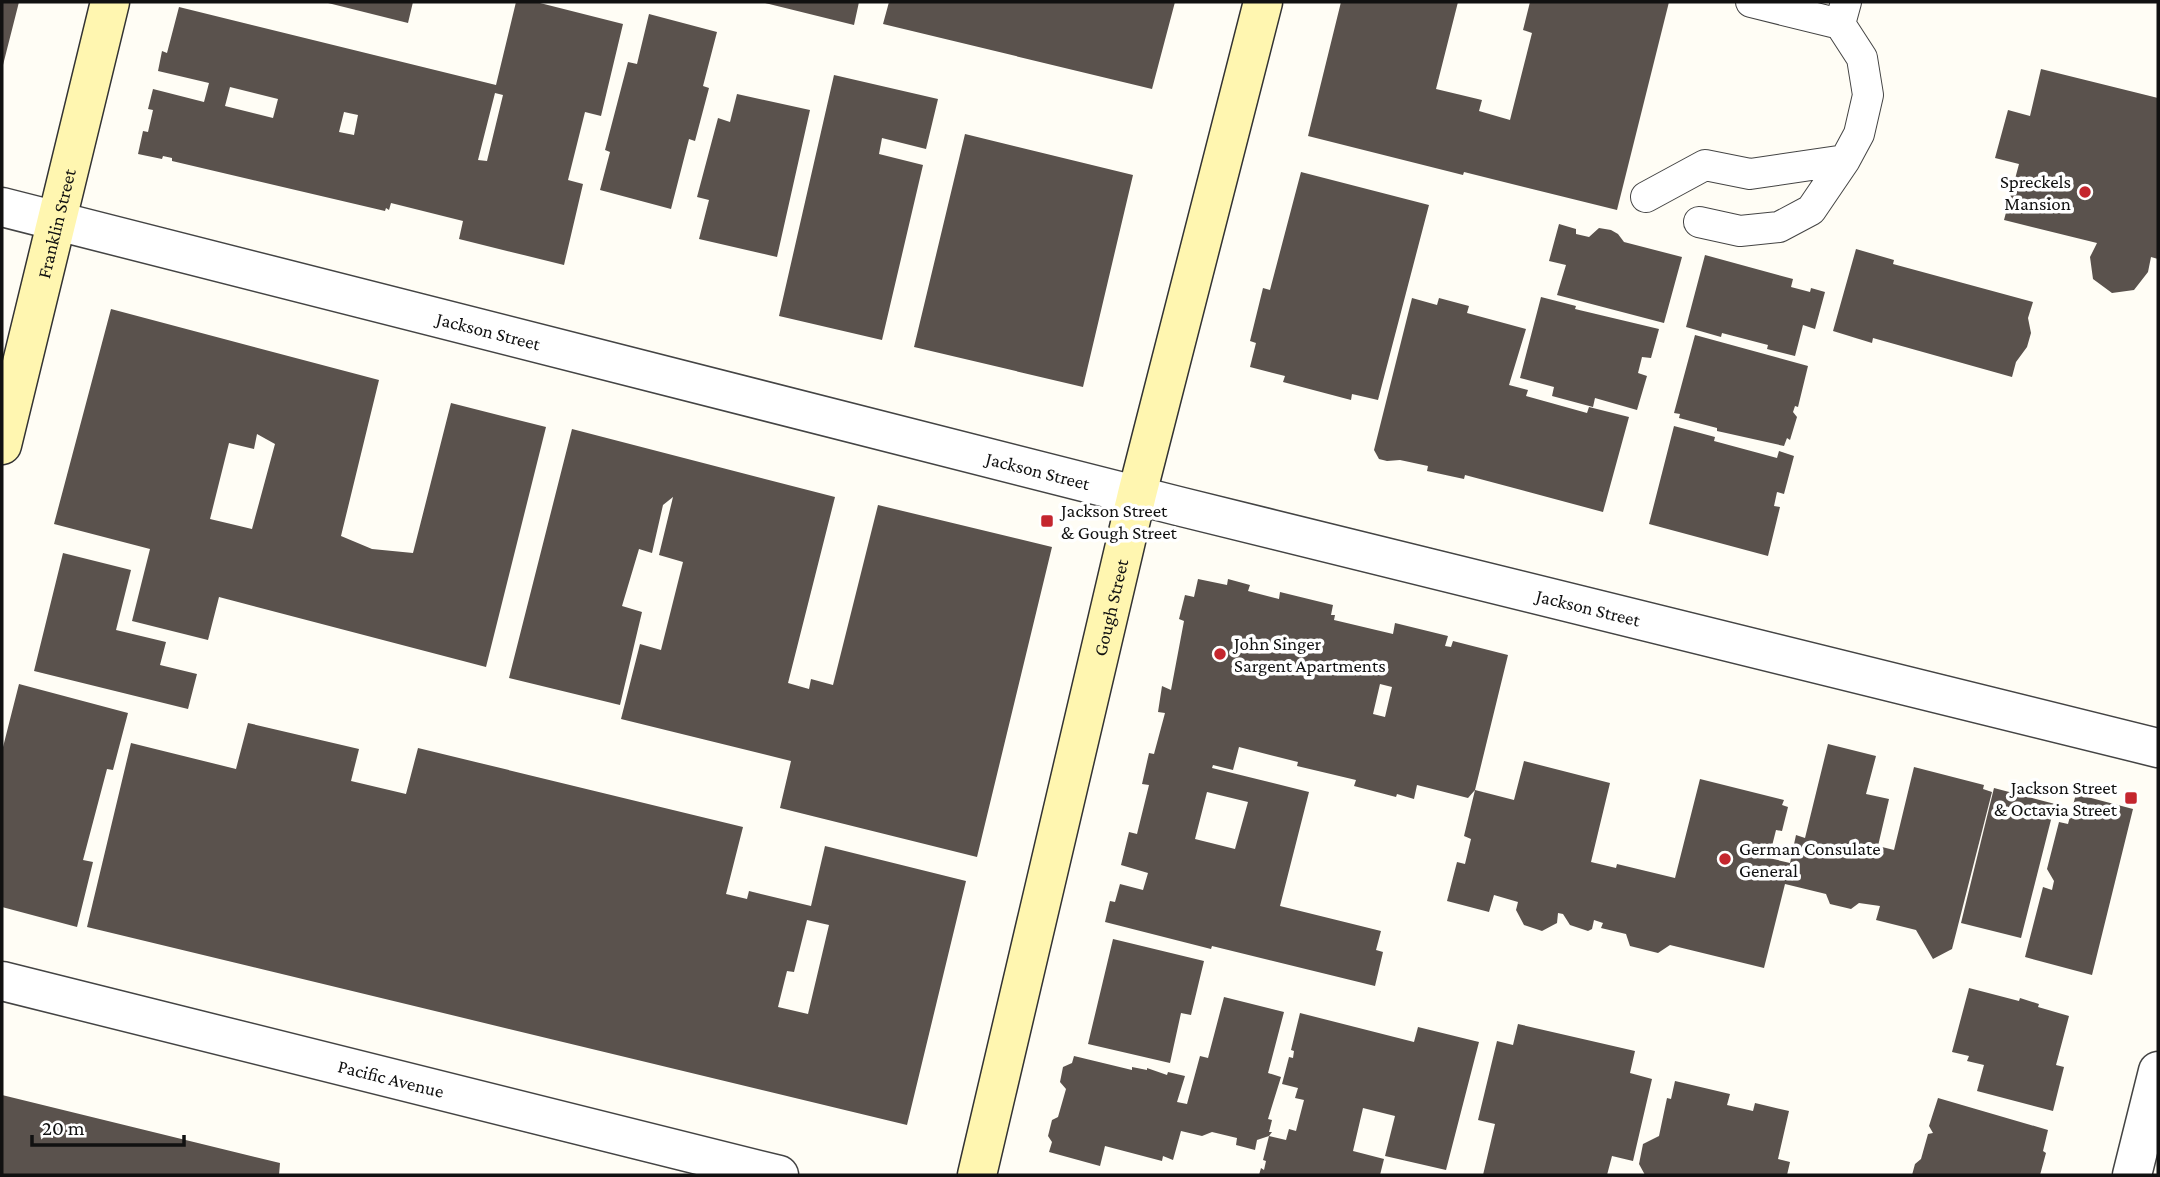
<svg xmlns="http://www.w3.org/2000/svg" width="2160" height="1177" viewBox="0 0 2160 1177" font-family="'Crimson Pro',serif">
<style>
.building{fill:#5a524d;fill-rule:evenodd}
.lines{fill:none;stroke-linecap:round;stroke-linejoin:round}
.lane-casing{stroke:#444;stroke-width:32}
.street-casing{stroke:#444;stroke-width:41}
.secondary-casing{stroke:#333;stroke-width:41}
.lane{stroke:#fff;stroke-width:30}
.street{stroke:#fff;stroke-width:38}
.secondary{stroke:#fff6b0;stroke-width:38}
.poi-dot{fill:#c4262e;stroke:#fff;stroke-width:2.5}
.labels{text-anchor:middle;stroke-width:7;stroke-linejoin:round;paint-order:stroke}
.poi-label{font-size:19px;fill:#111;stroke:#fff;text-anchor:start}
.street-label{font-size:19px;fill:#111;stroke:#fff}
</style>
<rect width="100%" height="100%" fill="#fffdf5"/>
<path class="building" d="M2 2H19L3 65H2Z
M324 2H413L408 23Z
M516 2H536L623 24 601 116 585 112 568 180 583 184 564 265 459 239 463 221 391 203 389 210 386 208 385 211 172 161V158L163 156 162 159 138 154 143 131 148 132 153 110 148 109 153 89 204 102 209 83 158 71 162 51 167 53 179 7 496 85ZM230 87 278 99 273 118 225 106ZM495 93 503 95 487 161 478 160ZM344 112 358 115 354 135 339 132Z
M761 2H859L854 25Z
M889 2H1175L1152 89 883 24Z
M1341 2H1458L1436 89 1482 100 1479 111 1510 120 1532 33 1523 30 1530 2H1669L1617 210 1464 172 1463 175 1308 136Z
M649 14 717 32 703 86 709 88 695 141 689 139 671 209 600 190 610 152 605 150 628 62 637 64Z
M2041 69 2158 98V259L2151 257 2148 272 2134 290 2112 293 2093 279 2090 257 2097 243 2004 220 2019 164 1995 158 2008 110 2030 116Z
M834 75 938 99 926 149 882 138 879 154 923 165 882 340 779 316Z
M737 94 810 110 777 257 699 239 709 200 697 197 718 118 730 122Z
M965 134 1133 175 1083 387 914 347Z
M1301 172 1429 205 1378 400 1352 394 1351 400 1283 382 1285 376 1250 367 1256 343 1250 341 1263 288 1270 290Z
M1559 224 1576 229V234L1589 237 1599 228 1611 230 1618 234 1624 242 1682 257 1664 323 1557 295 1566 265 1549 261Z
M1856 249 1894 260 1893 264 2033 302 2028 318 2031 333 2027 347 2016 362 2012 377 1873 338 1872 343 1833 331Z
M1705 255 1793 279 1791 287 1810 292 1811 288 1825 292 1815 329 1803 325 1795 356 1767 349 1768 345 1722 333 1721 337 1686 327Z
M1541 297 1576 306 1575 309 1659 329 1651 358 1642 357 1638 373 1647 376 1637 410 1595 398 1593 407 1552 396 1554 387 1520 378Z
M1412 298 1437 305 1439 298 1469 306 1467 313 1526 329 1509 385 1528 390 1526 396 1587 413 1589 407 1629 417 1603 512 1465 475 1464 479 1427 471 1428 466 1400 460 1387 461 1379 459 1374 450Z
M111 309 379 380 341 536 372 549 413 553 451 403 546 427 486 667 219 597 208 640 132 621 150 549 54 524ZM257 434 275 444 252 529 210 519 229 443 254 449Z
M1695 335 1808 366 1798 407 1795 406 1793 412 1797 417 1790 440 1787 438 1784 446 1717 431V428L1679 418 1680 414 1674 413Z
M1674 426 1715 437 1714 441 1777 458 1779 451 1794 456 1784 494 1777 492 1774 506 1780 507 1768 556 1649 524Z
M572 429 835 497 788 683 809 689 811 679 833 685 878 505 1052 547 977 857 780 808 791 761 621 719 640 644 661 650 683 562 659 555 673 497 663 505 652 553 639 549 622 606 642 612 620 705 509 678Z
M63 553 131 570 116 630 166 642 160 665 197 674 188 709 34 671Z
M1198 579 1227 585 1228 579 1250 585 1248 591 1279 599 1280 592 1333 605 1331 615H1335L1334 620 1393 634 1395 623 1448 636 1445 646 1451 647 1453 641 1508 655 1475 790 1468 798 1417 785 1414 799 1397 794 1396 797 1354 786 1356 780 1297 766 1298 762 1239 747 1233 770 1213 765 1212 768 1309 792 1280 906 1381 931 1376 950 1383 952 1375 986 1212 946 1211 949 1105 922 1110 901 1115 902 1120 884 1143 890 1148 873 1121 865 1129 832 1137 834 1149 785 1142 784 1149 753 1154 754 1165 713 1158 712 1162 686 1171 690 1184 621 1179 619 1185 595 1194 597ZM1380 684 1392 687 1385 717 1373 714ZM1207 792 1248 802 1235 849 1195 839Z
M19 684 128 713 113 770 107 769 83 860 93 862 77 927 2 907V751Z
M248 723 359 749 351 781 406 794 418 748 743 827 726 894 747 899 749 891 811 906 825 846 966 881 907 1125 87 927 131 743 236 769ZM807 920 829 925 808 1014 778 1007 787 971 794 972Z
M1828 744 1876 756 1866 794 1889 799 1878 846 1894 850 1914 767 1984 785 1983 789 1992 792 1952 949 1933 959 1916 930 1876 920 1880 906 1859 903 1851 909 1830 904 1826 894 1785 884 1764 968 1670 945 1658 953 1630 946 1626 934 1601 928 1603 923 1594 920 1592 929 1588 931 1570 925 1563 914 1558 913 1557 923 1542 931 1524 925 1516 910 1518 902 1494 895 1489 912 1447 901 1457 862 1465 864 1471 839 1464 836 1475 790 1514 800 1524 761 1610 783 1591 862 1616 868 1617 864 1675 878 1700 779 1784 800 1782 805 1788 807 1782 831 1776 830 1769 858 1790 863 1796 835 1805 838Z
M1994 788 2055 804 2021 938 1961 923Z
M2076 794 2133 809 2092 975 2025 957 2043 887 2052 890 2054 881 2047 869 2059 822 2068 824Z
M1113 939 1204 961 1191 1015 1181 1013 1170 1063 1088 1044Z
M1969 988 2019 1001 2020 998 2039 1004 2038 1007 2069 1016 2056 1065 2064 1067 2053 1111 1977 1091 1984 1065 1967 1061 1969 1056 1952 1052Z
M1224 997 1284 1012 1268 1073 1281 1077 1268 1119 1272 1120 1269 1132H1272L1269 1136 1286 1140 1289 1129 1296 1131 1304 1100 1295 1098 1298 1088 1282 1084 1289 1057 1293 1058 1294 1051 1291 1050 1300 1013 1414 1042 1418 1027 1479 1042 1446 1170 1385 1156 1395 1116 1363 1108 1353 1151 1384 1159 1380 1175H1259L1261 1168 1264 1170 1266 1161 1263 1160 1269 1136 1257 1140 1255 1150 1236 1145 1237 1138 1212 1132 1202 1136 1181 1131 1173 1160 1163 1156 1162 1161 1105 1146 1100 1166 1049 1152 1052 1142 1048 1136 1052 1120 1058 1117 1066 1089 1060 1082 1063 1067 1072 1063 1074 1056 1132 1070V1067L1147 1070V1068L1167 1075 1168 1072 1185 1076 1177 1102 1187 1104 1200 1056 1208 1058Z
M1518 1024 1635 1051 1630 1073 1652 1079 1633 1161 1612 1156 1607 1175H1483L1495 1124 1478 1120 1497 1041 1513 1045Z
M1675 1081 1730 1094 1727 1105 1753 1111 1755 1103 1789 1111 1778 1159 1790 1162 1787 1175H1645L1639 1164 1643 1144 1659 1136 1667 1098 1671 1099Z
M2 1095 280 1163 279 1175H2Z
M1938 1098 2048 1130 2043 1151 2046 1153 2040 1175H1912L1915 1164 1921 1159 1928 1134 1933 1133 1929 1126Z"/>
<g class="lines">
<g class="lane-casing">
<path id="lane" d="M1751 2 1840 24
M1646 197 1705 165 1750 174 1845 160 1859 134 1868 95 1862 58 1840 24 1846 2
M1699 222 1740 231 1779 227 1811 210 1845 160"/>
</g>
<g class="street-casing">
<g id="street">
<path id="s1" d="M2 207 1178 506 2158 748"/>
<path id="s2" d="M2 981 779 1175"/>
<path d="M2132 1175 2158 1071"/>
</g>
</g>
<g class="secondary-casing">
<g id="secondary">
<path id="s3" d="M2 445 110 2"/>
<path id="s4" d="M977 1175 1137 494 1263 2"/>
</g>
</g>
<use href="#lane" class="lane"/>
<use href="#street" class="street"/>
<use href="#secondary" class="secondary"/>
</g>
<g class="poi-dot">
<circle cx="2085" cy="192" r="7"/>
<rect x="1040" y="514" width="14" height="14" rx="3.5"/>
<circle cx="1220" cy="654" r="7"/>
<rect x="2124" y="791" width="14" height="14" rx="3.5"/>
<circle cx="1725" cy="859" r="7"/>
</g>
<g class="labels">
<g class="poi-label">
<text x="2071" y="188" text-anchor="end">Spreckels<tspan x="2071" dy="22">Mansion</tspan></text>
<text x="1061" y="517">Jackson Street<tspan x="1061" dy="22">&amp; Gough Street</tspan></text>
<text x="1234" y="650">John Singer<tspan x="1234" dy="22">Sargent Apartments</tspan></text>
<text x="2117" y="794" text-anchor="end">Jackson Street<tspan x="2117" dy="22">&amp; Octavia Street</tspan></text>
<text x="1739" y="855">German Consulate<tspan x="1739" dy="22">General</tspan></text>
</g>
<g class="street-label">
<text dy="7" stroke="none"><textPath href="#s3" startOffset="228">Franklin Street</textPath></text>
<text dy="7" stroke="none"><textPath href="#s1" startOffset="502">Jackson Street</textPath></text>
<text dy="7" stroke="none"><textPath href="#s1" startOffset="1069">Jackson Street</textPath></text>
<text dy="7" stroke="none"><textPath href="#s1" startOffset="1636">Jackson Street</textPath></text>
<text dy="7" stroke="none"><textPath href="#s4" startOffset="583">Gough Street</textPath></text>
<text dy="7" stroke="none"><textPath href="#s2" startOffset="401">Pacific Avenue</textPath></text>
</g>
</g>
<rect width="2160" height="1177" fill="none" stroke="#111111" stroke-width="7"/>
<path d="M32 1135v10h152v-10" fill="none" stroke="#111111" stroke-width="3.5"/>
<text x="42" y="1135" font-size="21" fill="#111111" stroke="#ffffff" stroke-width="5" paint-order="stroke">20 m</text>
</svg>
